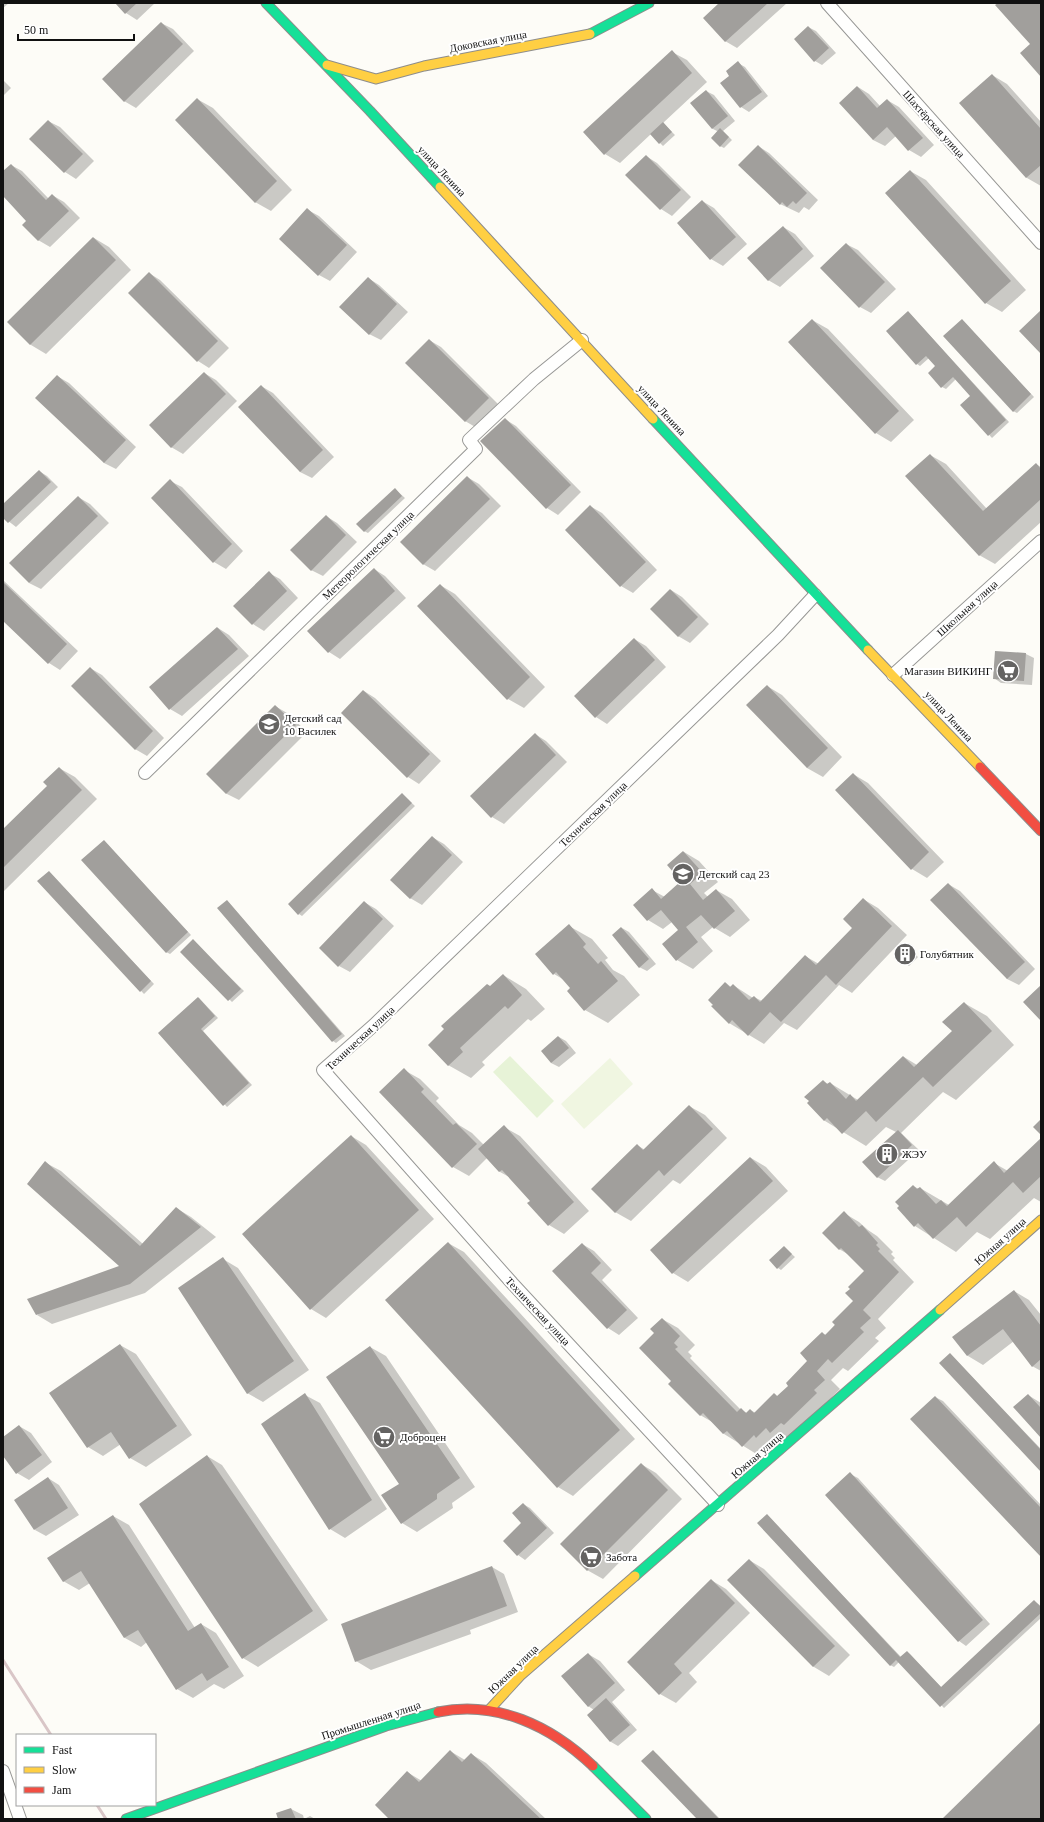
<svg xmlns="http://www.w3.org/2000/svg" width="1044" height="1822" viewBox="0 0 1044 1822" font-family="'Times New Roman',serif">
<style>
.green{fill:#e7f3d7}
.pitch{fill:#f0f6e1}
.shadow{fill:#0003}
.building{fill:#a19f9c}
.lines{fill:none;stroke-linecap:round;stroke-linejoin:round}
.street-casing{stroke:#979795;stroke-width:14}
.fast-casing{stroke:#8e8d8b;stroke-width:11}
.slow-casing{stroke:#8e8d8b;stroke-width:11}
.jam-casing{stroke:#8e8d8b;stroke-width:11}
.street{stroke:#fffffe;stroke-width:12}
.fast{stroke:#16e098;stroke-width:9}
.slow{stroke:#ffcf43;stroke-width:9}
.jam{stroke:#f24e42;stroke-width:9}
.rail{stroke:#d9c6c7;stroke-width:3}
.labels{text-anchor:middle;stroke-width:4;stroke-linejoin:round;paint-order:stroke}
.street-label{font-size:11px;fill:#111;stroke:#fff}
.poi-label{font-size:11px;fill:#111;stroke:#fff;text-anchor:start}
</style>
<rect width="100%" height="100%" fill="#fdfcf7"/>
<path class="green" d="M510 1056 554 1101 537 1118 493 1072Z"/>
<path class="pitch" d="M610 1058 633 1084 584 1129 561 1104Z"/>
<path class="shadow" d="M3 3H9L3 8Z
M116 3H155L137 20 126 13Z
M721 3H787L737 48 725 41Z
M161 23 173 29 194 51 136 108 124 101Z
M808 27 816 31 836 53 822 65 815 61Z
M672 52 687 60 707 82 663 123 675 135 663 146 651 134 620 163 605 154Z
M738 63 745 67 768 96 749 112 741 107 722 83 731 76Z
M992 75 1007 84 1041 122V186L1027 178 960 103Z
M3 80 11 88 3 96Z
M858 87 869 94 880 106 887 100 899 107 934 145 921 157 909 150 896 136 885 146 873 140Z
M706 91 714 95 735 121 723 131 732 140 724 148 720 146 719 132 713 129 692 103Z
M197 99 213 108 292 190 271 211 255 202Z
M48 121 60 127 94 161 76 179 65 172 31 139Z
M758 146 769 153 818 200 809 210 804 207 799 213 780 204Z
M646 156 657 163 691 197 672 216 661 209Z
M11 165 22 171 49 199 52 195 64 202 80 218 50 247 38 240 28 221 3 195V172Z
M910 171 926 180 1026 290 1002 312 986 303Z
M702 201 714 208 747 244 723 266 711 259 678 223Z
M308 210 319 216 357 252 330 281 319 275Z
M783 227 795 234 814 256 780 287 768 280Z
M94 238 109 247 131 270 46 354 31 345 9 322Z
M846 244 858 250 896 289 871 313 860 307Z
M149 273 160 280 229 348 209 368 198 361Z
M368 278 379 285 408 312 381 340 369 334Z
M911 315 1009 422 992 438 962 405 971 396 956 379 946 389 942 387 937 366 929 358 920 366 917 364Z
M812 320 828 329 914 420 891 442 876 433 789 342Z
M962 320 1034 397 1017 413 1013 411Z
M429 340 441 347 499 405 477 428 465 421Z
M204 373 216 380 237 401 183 454 171 447Z
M57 376 69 383 136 447 116 469 104 463Z
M261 386 273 393 334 457 312 478 300 472Z
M505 419 516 426 581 492 558 515 547 508 482 441Z
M930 455 946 464 987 509 1036 464 1041 467V522L995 564 979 555Z
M39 471 47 476 58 487 16 527 3 517V506Z
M467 477 479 484 501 506 435 571 423 564Z
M170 481 182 487 243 551 226 569 214 562Z
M395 489 405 498 368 533 364 531Z
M78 497 90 504 109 523 41 589 29 583Z
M590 506 602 513 657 570 633 593 621 586 566 530Z
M326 516 337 523 357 542 323 576 311 570Z
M374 569 385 576 406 598 340 659 329 652 308 631Z
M269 573 280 579 298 598 264 631 253 624Z
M3 580 78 651 60 670 49 663 3 619Z
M440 585 455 594 545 687 524 708 508 699Z
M671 590 682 597 709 624 690 643 678 636Z
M218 628 229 635 249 656 182 716 170 709Z
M634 639 646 646 666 667 607 724 596 717Z
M996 652 1026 654 1034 658 1032 685 1001 683 994 678Z
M90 668 102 675 164 738 147 756 135 749Z
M767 686 782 695 842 757 823 777 807 768Z
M364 691 375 698 441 761 419 784 408 777Z
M275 706 287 713 307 732 239 800 227 794 207 774Z
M535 734 546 741 567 762 504 824 492 817Z
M59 768 75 777 97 799 3 892V831L48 786Z
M853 774 868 783 944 862 927 878 912 869Z
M402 794 415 806 302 916 299 914Z
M432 837 444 844 463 862 422 905 410 898Z
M104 841 191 935 170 954 166 952Z
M684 852 699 861 718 882 704 893 708 897 716 890 732 899 750 920 730 937 713 927 701 937 713 951 693 969 677 960 679 930 672 922 663 929 648 920 652 890 665 897 683 882Z
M49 872 154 984 144 994 38 881Z
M948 884 960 891 1035 969 1019 985 1007 979Z
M863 899 878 908 907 935 852 993 839 985 797 1030 784 1023 764 1044 729 1023 714 1005 726 983 731 987 733 985 753 998 754 997 762 1001 805 956 819 964 853 928Z
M227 901 345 1036 336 1043 333 1041Z
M364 902 376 909 394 926 350 972 339 966Z
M569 926 592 939 608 958 605 960 613 970 624 976 640 995 608 1023 585 1010 566 981 554 974Z
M622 928 629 932 656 964 647 971 639 967Z
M193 941 244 991 232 1002 181 952Z
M905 945 918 957 909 966 906 964Z
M503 975 526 989 545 1009 531 1021 528 1019 482 1062 485 1065 471 1078 448 1065 446 1029Z
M199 998 218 1018 203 1031 252 1085 227 1107 159 1033Z
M964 1003 987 1016 1014 1045 956 1100 943 1092 901 1133 919 1150 885 1181 877 1177 896 1132 886 1127 866 1146 825 1121 808 1103 823 1081 828 1084 830 1083 858 1100 904 1057 917 1065 953 1032Z
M559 1037 566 1041 576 1053 559 1067 551 1063Z
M404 1070 420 1079 439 1098 436 1101 459 1125 472 1133 484 1145 504 1127 520 1136 589 1211 564 1234 549 1225 532 1201 511 1178 500 1172 487 1158 469 1176 453 1167 381 1092Z
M689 1106 705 1115 727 1138 680 1184 673 1180 631 1221 615 1212 637 1145 645 1150Z
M351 1136 366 1145 434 1219 326 1318 311 1309Z
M1041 1139V1202L1034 1198 990 1239 977 1232 956 1252 915 1226 913 1186 919 1189 920 1188 949 1205 994 1163 1008 1171Z
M751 1158 766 1167 788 1191 688 1282 673 1273 652 1250Z
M46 1163 61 1171 143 1244 176 1208 191 1217 216 1237 145 1293 52 1324 37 1315 121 1266Z
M844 1213 859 1222 868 1230 877 1236 893 1252 891 1254 895 1258 893 1260 914 1282 878 1319 886 1328 875 1338 879 1341 848 1371 843 1368 831 1380 840 1389 787 1441 780 1437 772 1446 769 1444 758 1455 724 1434 714 1423 700 1415 673 1381 655 1333 662 1319 678 1328 695 1345 688 1352 692 1356 690 1358 741 1410 747 1413 750 1410 756 1413 775 1394 778 1397 790 1386 809 1362 822 1333 826 1335 855 1301 865 1271 851 1256 839 1249Z
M448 1243 464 1252 635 1439 573 1496 558 1487 386 1300Z
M582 1244 594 1251 612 1270 602 1280 638 1318 619 1335 608 1328 554 1271Z
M784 1247 795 1257 781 1270 778 1268Z
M223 1259 238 1268 309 1370 263 1402 247 1393Z
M1014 1291 1029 1300 1041 1315V1371L1032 1366 1014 1341 983 1365 968 1356 953 1337Z
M120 1345 136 1354 192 1435 146 1467 130 1458 121 1444 103 1456 88 1447Z
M370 1347 386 1356 475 1487 452 1503 453 1508 417 1532 402 1523 400 1484Z
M950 1354 1041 1449V1470Z
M305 1395 320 1403 387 1509 345 1538 330 1529Z
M1028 1395 1041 1403V1437Z
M935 1397 943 1401 1041 1505V1556Z
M19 1426 31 1433 52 1462 29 1480 17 1473 3 1454V1438Z
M207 1456 222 1465 328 1620 258 1667 243 1658Z
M641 1464 656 1473 682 1499 603 1579 587 1570Z
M850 1474 858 1478 990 1624 966 1646 959 1641Z
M48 1478 59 1485 79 1515 46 1536 35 1530Z
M523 1504 530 1508 554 1533 525 1560 518 1555 523 1523Z
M767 1515 901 1657 907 1652 910 1654 942 1688 1034 1601 1041 1606V1618L944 1708 899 1662 894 1667 890 1665Z
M113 1516 129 1525 195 1628 201 1624 216 1633 244 1676 224 1689 214 1684 193 1698 177 1689 147 1642 141 1647 125 1638 90 1583 79 1590 63 1581Z
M749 1560 764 1569 850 1655 829 1676 814 1667 728 1580Z
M492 1567 504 1574 518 1612 470 1630 471 1634 371 1670 356 1661Z
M711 1580 726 1589 750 1613 689 1673 697 1682 676 1703 660 1694 628 1662Z
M588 1654 600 1661 625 1690 612 1702 637 1730 618 1746 611 1742 588 1715 594 1710 588 1706Z
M450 1751 465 1760 471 1754 486 1763 546 1819H391L407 1772 422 1781Z
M656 1753 720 1819H699Z
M291 1809 303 1815 304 1819 310 1816 315 1819H279Z"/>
<path class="building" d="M115 3H137L125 14Z
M719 3H768L725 42 703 18Z
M998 3H1041V77L1020 53 1030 44 995 5Z
M161 22 183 44 124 102 102 79Z
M808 26 829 48 814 62 794 39Z
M672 50 692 73 604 155 583 132Z
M738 61 762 92 740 108 720 83 729 76 726 71Z
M992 74 1041 129V165L1026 178 959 103Z
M857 86 877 108 887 99 923 138 908 151 887 127 873 140 839 103Z
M706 90 728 116 712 129 690 103Z
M197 98 277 181 255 203 175 120Z
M48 120 83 154 64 173 29 139Z
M663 122 672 132 659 144 650 134Z
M720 128 729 137 720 147 711 138Z
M758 145 807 193 796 204 793 201 787 207 782 202 780 205 738 165Z
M646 155 681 190 660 210 625 175Z
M11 164 46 200 52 194 69 211 38 241 22 225 26 221 3 196V171Z
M910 170 1011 281 985 304 885 193Z
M702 200 736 237 710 260 677 223Z
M307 208 347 245 318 276 279 239Z
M783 226 803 249 768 281 747 258Z
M93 237 116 260 30 345 7 322Z
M846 243 885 282 859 308 820 268Z
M149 272 218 341 197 362 128 293Z
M368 277 397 304 369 335 339 307Z
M1041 310V354L1019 331Z
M908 311 1006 420 988 436 960 405 970 396 953 377 941 388 928 373 935 366 926 356 916 365 886 331Z
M812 319 899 411 875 434 788 342Z
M962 319 1031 394 1013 412 943 336Z
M429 339 489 398 465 422 405 363Z
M204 372 226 394 171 448 149 425Z
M57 375 126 440 104 463 35 398Z
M261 385 323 450 300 472 238 407Z
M505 418 571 485 546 509 480 441Z
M930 454 983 511 1036 463 1041 469V499L979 556 905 476Z
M39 470 51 482 8 523 3 518V504Z
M467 476 490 499 423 565 400 542Z
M170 479 232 544 213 563 151 498Z
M395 488 402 496 364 532 356 524Z
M78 496 98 516 29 583 9 563Z
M590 505 646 562 620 587 565 530Z
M326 515 346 535 311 571 290 550Z
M374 568 395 591 328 653 307 631Z
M269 571 287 591 252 625 233 606Z
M3 582 67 644 48 664 3 621Z
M440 584 530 677 507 700 417 606Z
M670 589 698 617 678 637 650 609Z
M217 627 238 649 169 710 149 687Z
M634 638 655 660 595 718 574 696Z
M995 651 1026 653 1024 681 993 679Z
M90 667 153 731 135 750 71 686Z
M767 685 828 748 807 768 746 705Z
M363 690 430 754 407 778 341 713Z
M275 705 296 725 226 794 206 774Z
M535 733 556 755 491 818 470 796Z
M59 767 82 790 3 868V829L47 786 43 782Z
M853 773 929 852 911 870 835 790Z
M402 793 412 803 298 915 288 904Z
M432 836 452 855 410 899 390 880Z
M104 840 188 932 166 953 81 860Z
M683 851 703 873 690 884 703 900 716 889 735 911 714 929 701 915 686 927 698 942 676 961 662 944 678 930 661 910 647 921 633 905 652 888 661 899 681 881 667 865Z
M49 871 151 981 140 992 37 881Z
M948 883 1025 962 1007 979 930 900Z
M863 898 892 926 836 985 826 975 781 1022 770 1012 748 1036 732 1020 729 1024 711 1006 713 1005 708 1000 725 982 730 987 733 984 749 1000 754 996 760 1002 805 955 816 965 852 928 843 919Z
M227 900 342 1034 332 1042 217 908Z
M364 901 383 919 338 967 319 948Z
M569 924 586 944 583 947 598 964 601 961 618 981 584 1011 567 991 570 988 556 972 553 975 535 954Z
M621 927 649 959 639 968 612 935Z
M193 939 241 989 228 1001 180 952Z
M905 944 916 954 905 965 895 954Z
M503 974 522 995 508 1009 505 1006 460 1048 463 1052 448 1066 428 1045 444 1029 441 1026 487 984 490 986Z
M1041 985V1021L1023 1002Z
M198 997 215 1016 201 1029 249 1083 223 1106 158 1033Z
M964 1002 992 1031 933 1087 923 1077 876 1122 866 1111 842 1134 827 1118 824 1121 807 1103 809 1101 804 1097 823 1080 827 1084 830 1082 846 1099 850 1094 856 1101 903 1056 914 1067 952 1031 942 1022Z
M558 1036 569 1048 551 1063 541 1051Z
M404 1068 424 1089 421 1092 453 1125 456 1123 477 1144 452 1168 379 1092Z
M689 1105 713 1129 664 1176 659 1170 615 1213 591 1189 637 1144 643 1150Z
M1041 1119V1135L1033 1127Z
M504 1125 574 1202 548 1226 527 1203 530 1201 502 1170 499 1172 478 1149Z
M898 1130 912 1145 877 1178 862 1162Z
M351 1135 419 1210 310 1310 242 1234Z
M1041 1138V1176L1023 1193 1013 1182 966 1227 957 1217 933 1239 918 1223 914 1227 897 1208 899 1206 895 1202 913 1185 917 1189 920 1187 936 1204 941 1200 947 1206 994 1161 1004 1173Z
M750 1157 773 1181 672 1274 650 1250Z
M45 1161 140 1246 176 1207 201 1227 130 1284 36 1315 27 1299 119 1266 27 1184Z
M844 1211 859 1227 862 1225 878 1243 876 1245 880 1249 878 1251 899 1272 863 1310 871 1318 860 1328 864 1332 832 1363 828 1359 817 1371 825 1380 814 1390 817 1393 784 1425 781 1423 770 1433 766 1428 756 1438 754 1435 742 1447 727 1431 723 1434 703 1413 700 1416 668 1384 671 1381 639 1348 654 1333 650 1329 662 1318 680 1336 674 1343 678 1347 675 1349 737 1412 741 1408 746 1413 750 1409 754 1413 774 1393 777 1396 788 1386 786 1383 807 1361 800 1353 822 1332 825 1335 835 1325 832 1322 853 1301 845 1293 850 1289 848 1287 864 1271 841 1248 839 1250 822 1233Z
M448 1242 620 1430 557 1488 385 1300Z
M582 1243 601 1263 591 1273 627 1310 607 1329 552 1271Z
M784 1246 792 1254 777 1269 769 1260Z
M223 1257 294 1361 247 1394 178 1288Z
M1014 1290 1041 1326V1359L1032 1367 1003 1329 967 1356 952 1337Z
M120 1344 177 1426 129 1459 111 1432 87 1448 49 1393Z
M370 1346 460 1478 437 1494V1499L401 1524 381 1495 399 1484 326 1377Z
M950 1353 1041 1450V1472L939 1363Z
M305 1393 372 1500 329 1530 261 1424Z
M1028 1394 1041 1408V1438L1013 1407Z
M935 1396 1041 1508V1557L910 1419Z
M19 1425 42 1455 16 1474 3 1456V1437Z
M207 1455 313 1611 242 1659 139 1504Z
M641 1463 668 1490 587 1571 560 1544Z
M850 1472 983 1620 958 1642 825 1495Z
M48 1477 68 1508 34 1530 14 1500Z
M523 1503 547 1528 517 1556 503 1541 521 1523 512 1513Z
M767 1514 900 1657 907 1651 941 1687 1034 1600 1041 1607V1613L940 1707 896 1660 890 1666 757 1523Z
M113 1515 188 1631 201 1623 229 1667 207 1681 202 1673 176 1690 138 1630 124 1638 81 1571 63 1582 47 1558Z
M749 1559 835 1646 813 1667 727 1580Z
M492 1566 507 1606 355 1662 341 1624Z
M711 1579 735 1603 674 1664 682 1673 659 1695 627 1662Z
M588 1653 615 1683 588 1707 561 1676Z
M606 1698 630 1725 610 1742 587 1715Z
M1041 1722V1819H942Z
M450 1750 462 1762 471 1753 541 1819H389L375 1805 407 1771 419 1782Z
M653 1750 719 1819H697L641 1761Z
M291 1808 296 1819H278L276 1813Z"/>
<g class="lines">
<g class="street-casing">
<path id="street" d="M827 3 1041 243
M893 675 1041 541
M145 773 476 449 469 440 534 379 582 340
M718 1505 512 1283 323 1070 374 1025 778 635 815 595
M3 1771 20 1819"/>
</g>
<g class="fast-casing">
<path id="fast" d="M266 3 370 111 440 187
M590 34 649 3
M653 419 868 650
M635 1576 940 1310
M593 1766 646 1819
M126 1819 386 1726 438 1712"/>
</g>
<g class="slow-casing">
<path id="slow" d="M327 65 376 79 424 66 590 34
M440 187 653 419
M868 650 980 767
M940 1310 1041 1220
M489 1710 521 1675 635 1576"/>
</g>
<g class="jam-casing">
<path id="jam" d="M980 767 1041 831
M438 1712C497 1700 551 1726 593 1766"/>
</g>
<use href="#street" class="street"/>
<use href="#fast" class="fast"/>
<use href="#slow" class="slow"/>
<use href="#jam" class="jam"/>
<path class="rail" d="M3 1660 51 1735
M97 1805 106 1819"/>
</g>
<defs>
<g id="supermarket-disc" transform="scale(1.15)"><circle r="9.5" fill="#646362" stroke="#fff"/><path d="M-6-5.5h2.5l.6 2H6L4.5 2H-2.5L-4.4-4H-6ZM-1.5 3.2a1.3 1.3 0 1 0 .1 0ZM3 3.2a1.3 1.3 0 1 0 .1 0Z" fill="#fff"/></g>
<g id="school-disc" transform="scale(1.15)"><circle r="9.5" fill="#646362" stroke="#fff"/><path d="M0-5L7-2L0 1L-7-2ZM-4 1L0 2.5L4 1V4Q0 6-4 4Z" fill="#fff"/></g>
<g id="building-disc" transform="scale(1.15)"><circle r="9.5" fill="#646362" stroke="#fff"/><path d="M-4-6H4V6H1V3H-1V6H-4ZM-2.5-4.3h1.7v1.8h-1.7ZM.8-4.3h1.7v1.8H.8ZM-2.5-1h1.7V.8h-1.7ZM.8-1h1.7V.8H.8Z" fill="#fff"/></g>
</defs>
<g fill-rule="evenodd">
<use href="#supermarket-disc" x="1008" y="671"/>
<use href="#school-disc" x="269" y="724"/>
<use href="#school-disc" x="683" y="874"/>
<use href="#building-disc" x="905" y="954"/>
<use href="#building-disc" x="887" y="1154"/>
<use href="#supermarket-disc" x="384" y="1437"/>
<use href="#supermarket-disc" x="591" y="1557"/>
</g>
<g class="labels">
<g class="street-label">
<text transform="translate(488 41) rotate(-11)" y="4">Доковская улица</text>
<text transform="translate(934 124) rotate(48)" y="4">Шахтёрская улица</text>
<text transform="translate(442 171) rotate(47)" y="4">улица Ленина</text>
<text transform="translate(662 410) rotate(47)" y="4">улица Ленина</text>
<text transform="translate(368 555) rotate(-44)" y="4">Метеорологическая улица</text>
<text transform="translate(967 608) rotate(-42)" y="4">Школьная улица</text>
<text transform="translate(949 716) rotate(47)" y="4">улица Ленина</text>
<text transform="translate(593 814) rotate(-44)" y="4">Техническая улица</text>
<text transform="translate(360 1038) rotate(-43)" y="4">Техническая улица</text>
<text transform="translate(1000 1241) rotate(-42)" y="4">Южная улица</text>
<text transform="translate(538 1311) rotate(47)" y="4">Техническая улица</text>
<text transform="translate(757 1455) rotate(-41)" y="4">Южная улица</text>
<text transform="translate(513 1669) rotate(-44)" y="4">Южная улица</text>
<text transform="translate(371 1720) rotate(-18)" y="4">Промышленная улица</text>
</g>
<g class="poi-label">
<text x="992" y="675" text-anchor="end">Магазин ВИКИНГ</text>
<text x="284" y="722">Детский сад<tspan x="284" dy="13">10 Василек</tspan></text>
<text x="698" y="878">Детский сад 23</text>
<text x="920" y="958">Голубятник</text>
<text x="902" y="1158">ЖЭУ</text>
<text x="400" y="1441">Доброцен</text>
<text x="606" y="1561">Забота</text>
</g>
</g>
<rect width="1044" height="1822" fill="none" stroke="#111111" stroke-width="8"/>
<rect x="16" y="1734" width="140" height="72" fill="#ffffff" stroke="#a0a0a0"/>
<rect x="24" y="1747" width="20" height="6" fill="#16e098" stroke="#a0a0a0"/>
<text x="52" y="1754" font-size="12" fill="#111111">Fast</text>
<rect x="24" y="1767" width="20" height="6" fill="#ffcf43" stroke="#a0a0a0"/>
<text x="52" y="1774" font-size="12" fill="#111111">Slow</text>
<rect x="24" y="1787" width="20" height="6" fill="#f24e42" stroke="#a0a0a0"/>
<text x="52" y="1794" font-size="12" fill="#111111">Jam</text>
<path d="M18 34v6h116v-6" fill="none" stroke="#111111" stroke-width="2"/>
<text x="24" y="34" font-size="12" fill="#111111" stroke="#ffffff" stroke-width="3" paint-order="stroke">50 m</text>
</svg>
